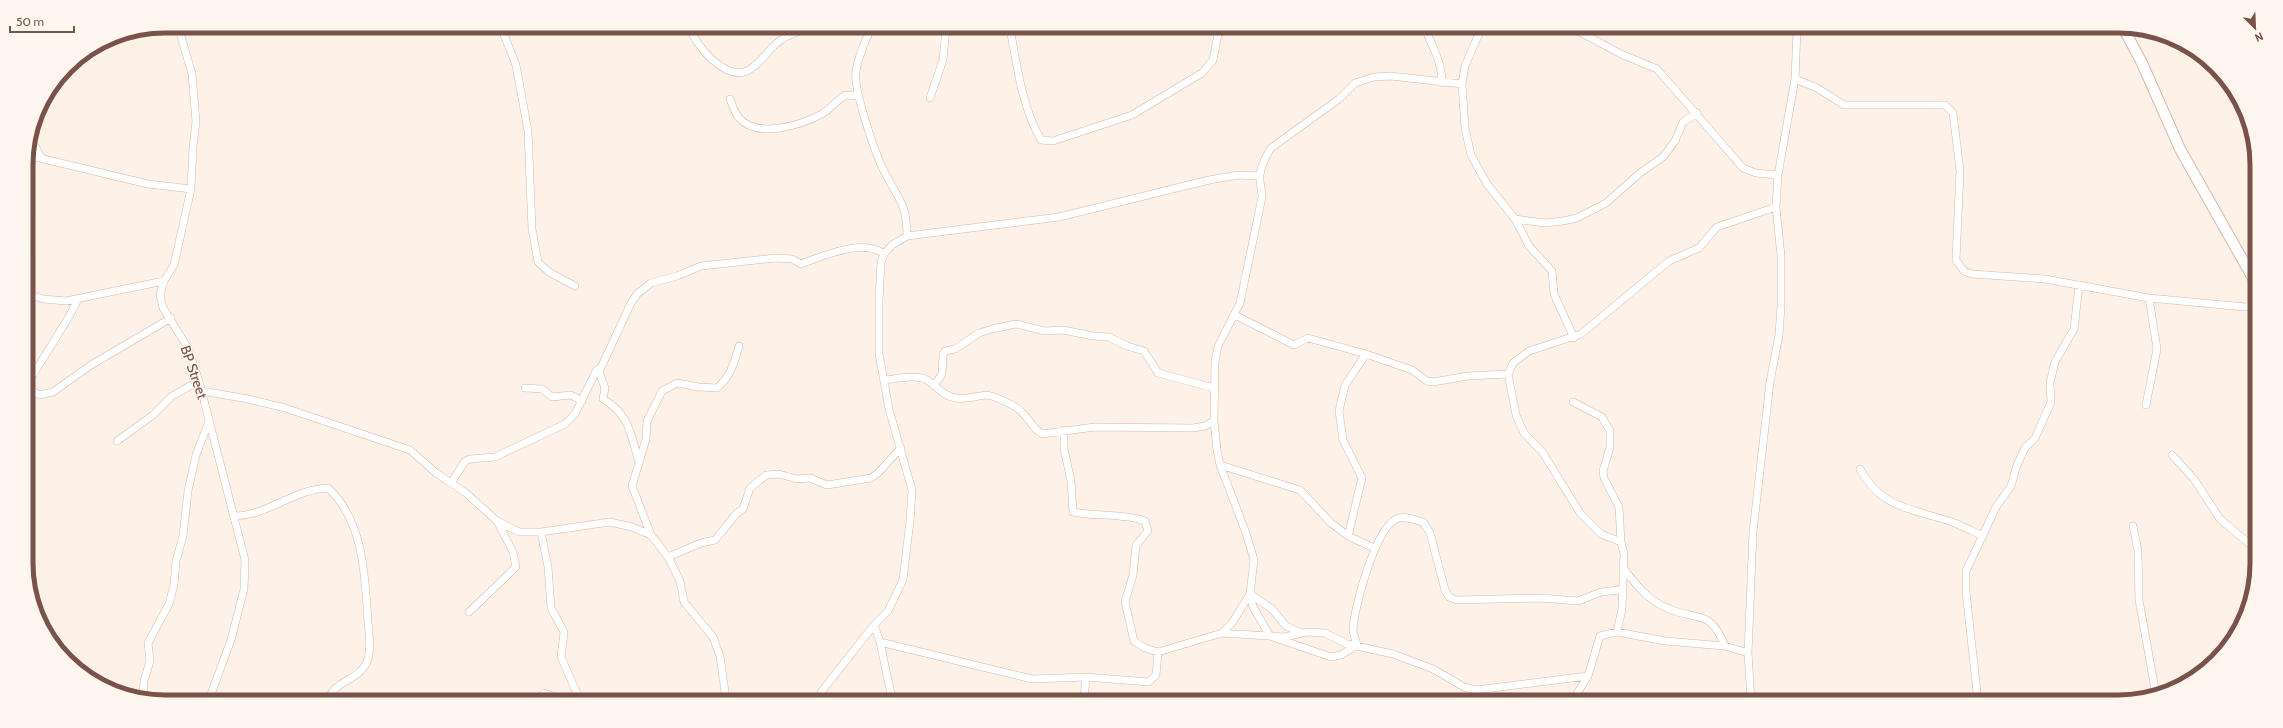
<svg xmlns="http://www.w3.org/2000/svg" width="2283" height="728" viewBox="0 0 2283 728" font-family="Cabin,sans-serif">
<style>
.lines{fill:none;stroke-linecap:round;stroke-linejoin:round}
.street-casing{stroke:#d3b8ae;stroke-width:8}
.secondary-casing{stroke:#d9b9ae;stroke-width:12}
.street{stroke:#fff;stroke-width:7}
.secondary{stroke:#fff;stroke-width:10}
.labels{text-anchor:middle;stroke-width:3;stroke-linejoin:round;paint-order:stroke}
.street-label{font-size:14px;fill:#7a5249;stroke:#fff6ef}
.rim{fill:none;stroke:#7a5249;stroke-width:5}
</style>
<rect width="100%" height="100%" fill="#fef1e7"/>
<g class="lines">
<g class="street-casing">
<path id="street" d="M178 26 192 74 196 122 193 147 191 189 174 265 164 281 160 295 163 308 188 348 199 381 245 560 244 589 231 640 210 697
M501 27 516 65 528 131 532 229 538 262 549 272 575 286
M690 27C695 46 725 80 747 71 761 65 768 48 781 40 789 34 800 31 810 28
M871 28C865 42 858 56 856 71 853 89 875 153 884 171 898 199 907 203 907 236
M1010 28C1017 66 1022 107 1041 140L1053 141 1132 115 1202 73 1213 60 1219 29
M1425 29C1433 47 1442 63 1442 83
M1481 29 1465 66 1462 84 1465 128 1471 155 1487 184 1515 219 1529 246 1552 271 1554 294 1574 338
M1574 29 1621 54 1657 69 1743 168 1756 173 1778 175
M1795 79 1817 88 1844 105H1945L1953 113 1960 171 1956 260 1964 271 1972 274 2045 279 2149 298 2245 307 2254 306
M1462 84 1391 76 1374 77 1355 83 1339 99 1271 148C1266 156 1261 165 1260 175 1259 182 1262 189 1262 197L1240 303 1218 346 1215 362 1214 421 1217 450 1220 465 1246 533 1254 560 1250 594 1253 607 1270 636 1331 657 1341 655 1357 645C1356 640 1353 634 1353 630 1354 607 1375 530 1396 519 1404 515 1415 520 1423 522L1430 533 1445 590 1449 597 1457 600 1540 598 1578 601 1601 592 1619 590 1623 587
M930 98 943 60 946 28
M730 99C732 105 735 113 739 118 758 139 801 125 822 114 831 109 837 99 846 95L858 96
M31 138 42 159
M27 155 148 184 191 189
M1515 219 1545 223 1563 221 1577 218 1606 203 1640 173 1663 157 1675 141 1683 122 1697 113
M27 294 43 299 66 301 164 281
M1235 315 1294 345 1308 338 1366 354 1412 370 1427 381 1433 382 1468 376 1508 374
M884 380C896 379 916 374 927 380 937 386 943 396 955 398 967 400 975 396 986 395 993 395 1008 403 1014 406 1027 413 1031 428 1042 434L1095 427 1193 428 1205 426 1214 421
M28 383 70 315 78 299
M934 386 942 374 943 355 945 351 955 349 979 333 992 329 1016 324 1045 331 1063 330 1093 336 1109 337 1127 346 1144 351 1158 373 1214 388
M28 388 39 395 53 392 91 365 171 318
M525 388 542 389 552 397 571 395 582 401
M202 391 248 399 285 408 410 450 436 473 466 493 497 521 519 532H541L610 522 632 527 651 535 668 557 680 581 684 602 713 637 720 656 726 699
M1573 402 1602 417 1610 431V447L1603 471 1604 478 1619 507 1621 542 1624 554 1622 609 1617 632
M2146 405 2157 349 2149 298
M1064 430V449L1071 481 1073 512C1097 517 1122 513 1145 521L1148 531 1136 545 1133 575 1125 602 1134 641 1145 648 1158 652
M117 441 153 415 172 396 199 381
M2172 455 2194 479 2220 519 2252 546
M639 462C630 433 630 415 603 399L605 388 599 372 631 303 637 294 651 283 677 276 701 266 775 258 792 259 801 264C822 256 864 238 884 254
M1220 465 1300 490 1331 523 1348 536 1374 548
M1860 469C1881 509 1914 509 1952 522 1962 526 1972 531 1983 536
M451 483 465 461 470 459 495 457 565 424 575 414 596 371 599 369
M235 516C269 515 294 489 328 488 364 521 365 577 368 622 369 635 372 652 366 664 358 680 335 681 329 698
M2133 526 2138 551 2139 600 2156 695
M541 532 548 567 551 608 564 632 561 657 579 698
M651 535 632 486 646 439 647 421 662 391 677 383 699 387 717 388C731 376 734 363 739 346
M1348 536 1362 478 1343 440 1339 411 1345 385 1366 354
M1621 542 1601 534 1580 513 1543 453 1524 433 1516 415 1508 374 1513 363 1529 351 1581 334 1669 261 1699 248 1717 227 1776 207
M668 557 701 543 715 540 737 513 743 509 750 488 766 475 779 474 797 479 810 478 827 485 871 478 878 473 901 448
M1624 569C1636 585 1648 600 1667 608 1697 622 1709 607 1725 646
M469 612 516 567 513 552 497 521
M1222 633 1232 623 1250 594 1272 609 1286 626 1301 633
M880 642 1032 679 1086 677 1149 682 1156 675 1158 652 1222 633 1284 637 1307 632 1325 633 1347 644 1393 654 1433 669 1464 687 1476 690 1588 676
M544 693 559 698
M143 697 144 681 150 661 148 643 169 604 174 585 176 561 183 536 188 491 196 455 209 421
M818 699 822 691 874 625
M892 699 880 642 874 625 888 611 903 580 910 521 912 490 889 409 879 354V301L881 262 884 254 892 245 907 236 1059 217 1209 180 1238 175 1259 176
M1084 699 1086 677
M1573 700 1588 676 1600 636 1617 632 1665 641 1725 646 1748 653
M1751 701 1748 653 1753 532 1770 382 1779 335 1781 306V256L1776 207 1778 175 1795 79 1797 30
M1978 701 1966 592V571L1996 507 2011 486 2017 465 2025 448 2035 438 2051 402 2050 383 2055 362 2074 329 2079 285"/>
</g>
<g class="secondary-casing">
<path id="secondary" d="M2125 31 2142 63 2180 149 2254 280"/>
</g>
<use href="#street" class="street"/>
<use href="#secondary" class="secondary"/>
</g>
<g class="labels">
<g class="street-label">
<text transform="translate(194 372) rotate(71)" y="5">BP Street</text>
</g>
</g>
<path d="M0 0H2283V728H0ZM165 33H2118A132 132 0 0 1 2250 165V563A132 132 0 0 1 2118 695H165A132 132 0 0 1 33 563V165A132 132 0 0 1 165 33Z" fill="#fff6ef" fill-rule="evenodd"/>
<path class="rim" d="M165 33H2118A132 132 0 0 1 2250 165V563A132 132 0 0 1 2118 695H165A132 132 0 0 1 33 563V165A132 132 0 0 1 165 33Z"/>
<g transform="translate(2255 28) rotate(156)" stroke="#fff6ef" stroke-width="3" paint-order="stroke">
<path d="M0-3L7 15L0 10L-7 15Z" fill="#7a5249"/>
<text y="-6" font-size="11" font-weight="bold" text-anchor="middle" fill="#7a5249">N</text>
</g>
<path d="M10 26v6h64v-6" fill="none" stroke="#7a5249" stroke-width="2"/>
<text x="16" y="26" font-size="12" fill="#7a5249" stroke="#fff6ef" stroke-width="3" paint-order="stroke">50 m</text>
</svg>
